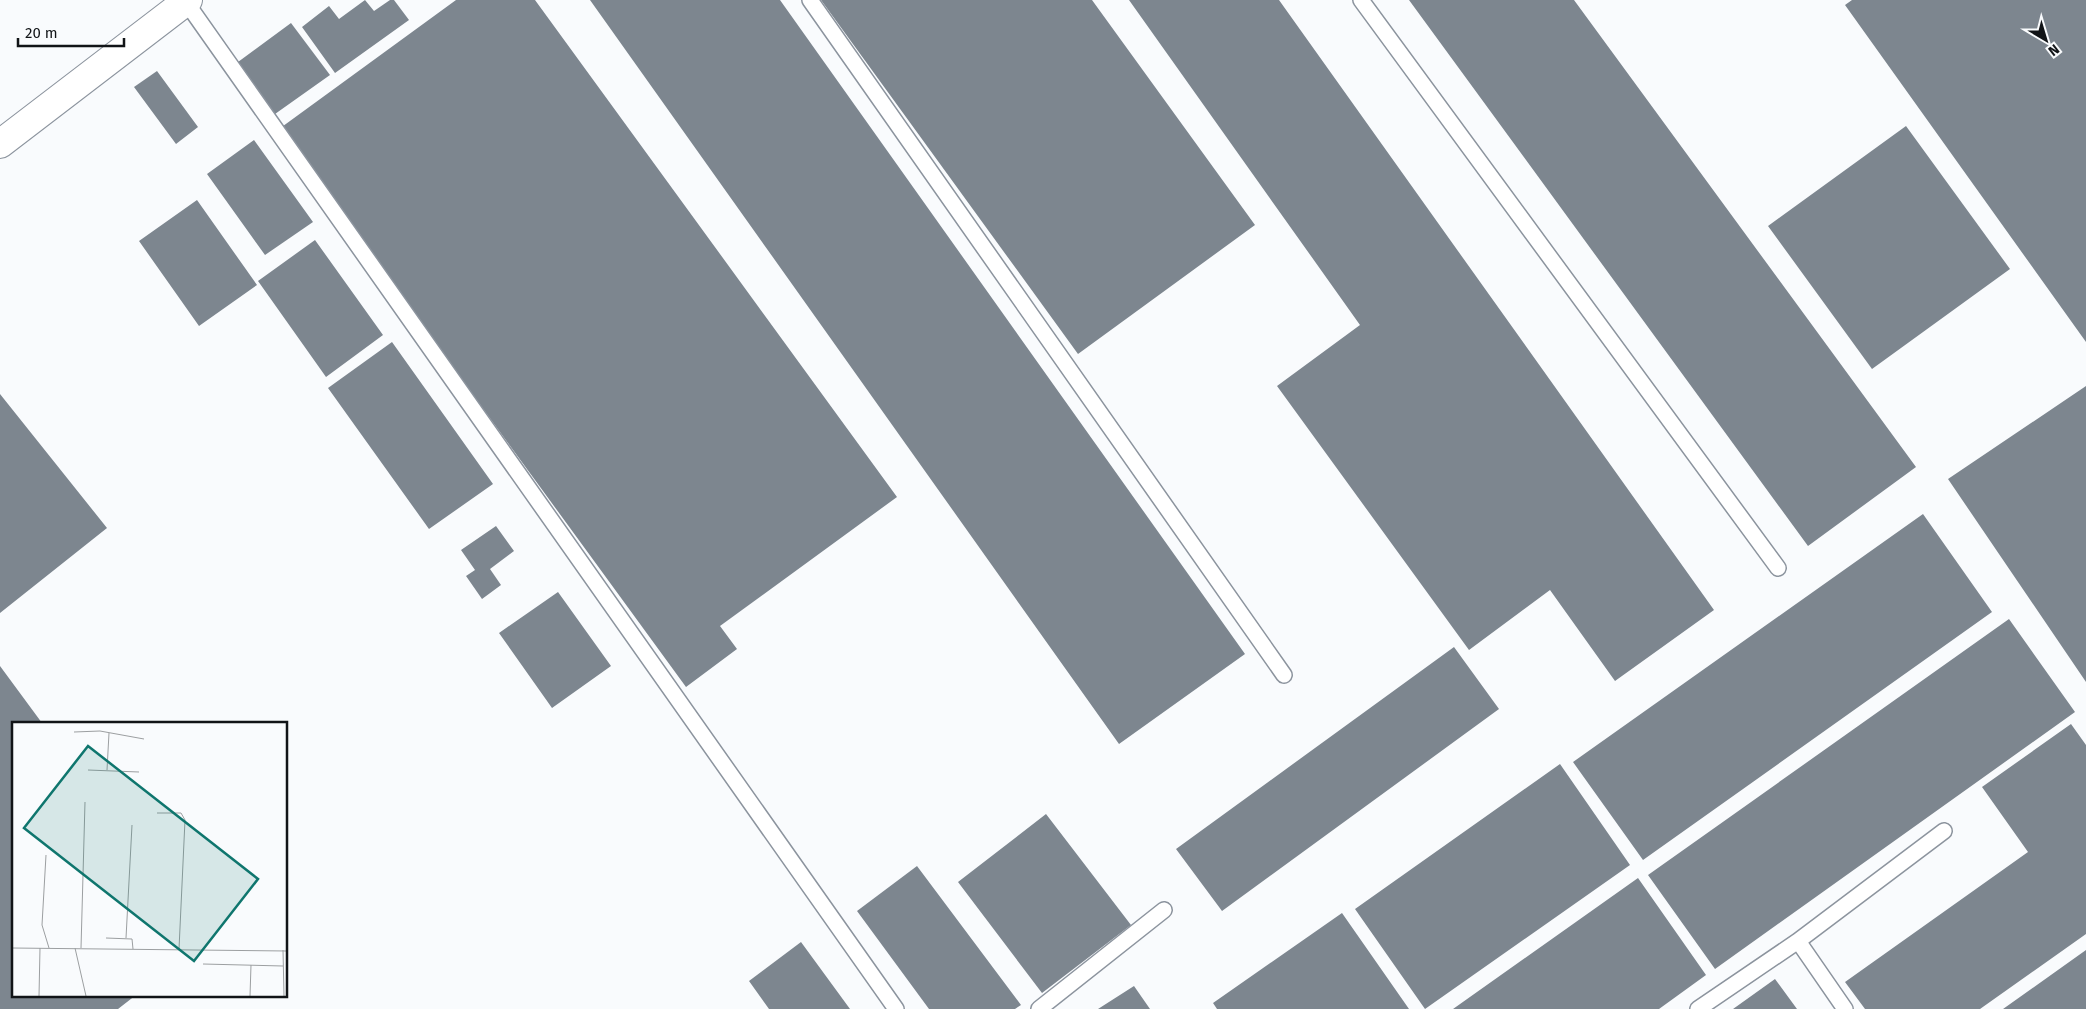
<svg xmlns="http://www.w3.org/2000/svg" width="2086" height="1009" viewBox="0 0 2086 1009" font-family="'Fira Sans',sans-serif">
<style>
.building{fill:#7d868f}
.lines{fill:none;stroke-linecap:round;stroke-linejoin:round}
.lane-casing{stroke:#8c949e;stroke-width:18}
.street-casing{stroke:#8c949e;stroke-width:30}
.lane{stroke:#fff;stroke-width:15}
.street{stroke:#fff;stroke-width:28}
.inset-road{fill:none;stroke:#9c9fa1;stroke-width:1}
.view{fill:#0f766e;fill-opacity:0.15;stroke:#0f766e;stroke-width:2.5}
.inset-edge{fill:none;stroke:#111417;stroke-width:2.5}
</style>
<rect width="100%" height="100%" fill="#f9fbfd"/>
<path class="building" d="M365 0 374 11 390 0H394L409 20 335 73 302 27 329 6 339 19Z
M456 0H535L897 497 720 626 737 649 686 687 279 129Z
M590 0H780L1245 654 1119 744Z
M821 0H1092L1255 225 1078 354Z
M1129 0H1279L1714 610 1615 681 1550 590 1469 650 1277 386 1360 325Z
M1409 0H1574L1916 467 1808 546Z
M1852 0H2086V342L1845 5Z
M291 23 330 75 275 114 238 62Z
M157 71 198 127 176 144 134 87Z
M1906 126 2010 269 1872 369 1768 226Z
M254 140 313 222 265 255 207 174Z
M197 200 257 285 199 326 139 241Z
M315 240 383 335 326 377 258 281Z
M392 342 493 484 429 529 328 388Z
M2086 386V682L1948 479Z
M0 394 107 528 0 613Z
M1923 514 1992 612 1643 860 1573 762Z
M496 526 514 551 490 569 501 585 482 599 466 576 475 570 461 550Z
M558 592 611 666 552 708 499 633Z
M2009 619 2075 712 1715 969 1648 875Z
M1454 647 1499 709 1222 911 1176 849Z
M0 666 42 723H14V995H136L118 1009H0Z
M2071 724 2086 745V934L1980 1009H1865L1845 982 2028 852 1982 787Z
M1560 764 1630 865 1425 1009 1355 909Z
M1046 814 1131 925 1042 993 958 882Z
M917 866 1021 1005 1015 1009H929L857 911Z
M1638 878 1706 975 1659 1009H1453Z
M1342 913 1409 1009H1217L1213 1003Z
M801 942 850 1009H769L749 981Z
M2086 950V1009H2003Z
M1775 979 1797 1009H1733Z
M1134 986 1150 1009H1098Z"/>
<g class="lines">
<g class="lane-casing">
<path id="lane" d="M810 0 1284 675
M1361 0 1778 568
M186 2 896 1009
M1798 941 1845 1009
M1039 1009 1164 910
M1698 1009 1798 941 1944 831"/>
</g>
<g class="street-casing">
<path id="street" d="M0 144 188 0"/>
</g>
<use href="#lane" class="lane"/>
<use href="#street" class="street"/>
</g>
<g transform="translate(12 722)">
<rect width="275" height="275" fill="#f9fbfd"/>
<path class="inset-road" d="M62 10 88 9 132 17M76 48 127 50M95 48 97 11M145 91H169L173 98 167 227M34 133 30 203 37 226M94 216 120 217 121 227M114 216 120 103M0 226 275 229M63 226 74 274M69 226 73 80M271 228 272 274M191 242 271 244M27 274 28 226M238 274 239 243"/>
<path class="view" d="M76 24 246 157 182 239 12 106Z"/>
<rect width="275" height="275" class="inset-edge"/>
</g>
<g transform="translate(2046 40) rotate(142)" stroke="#f9fbfd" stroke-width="4" paint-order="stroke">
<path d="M0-4L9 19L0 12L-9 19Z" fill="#111417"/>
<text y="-8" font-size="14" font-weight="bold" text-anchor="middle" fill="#111417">N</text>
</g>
<path d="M18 38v8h106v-8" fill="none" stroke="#111417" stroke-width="2.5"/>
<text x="25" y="38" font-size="15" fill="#111417" stroke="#f9fbfd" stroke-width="4" paint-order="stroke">20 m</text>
</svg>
